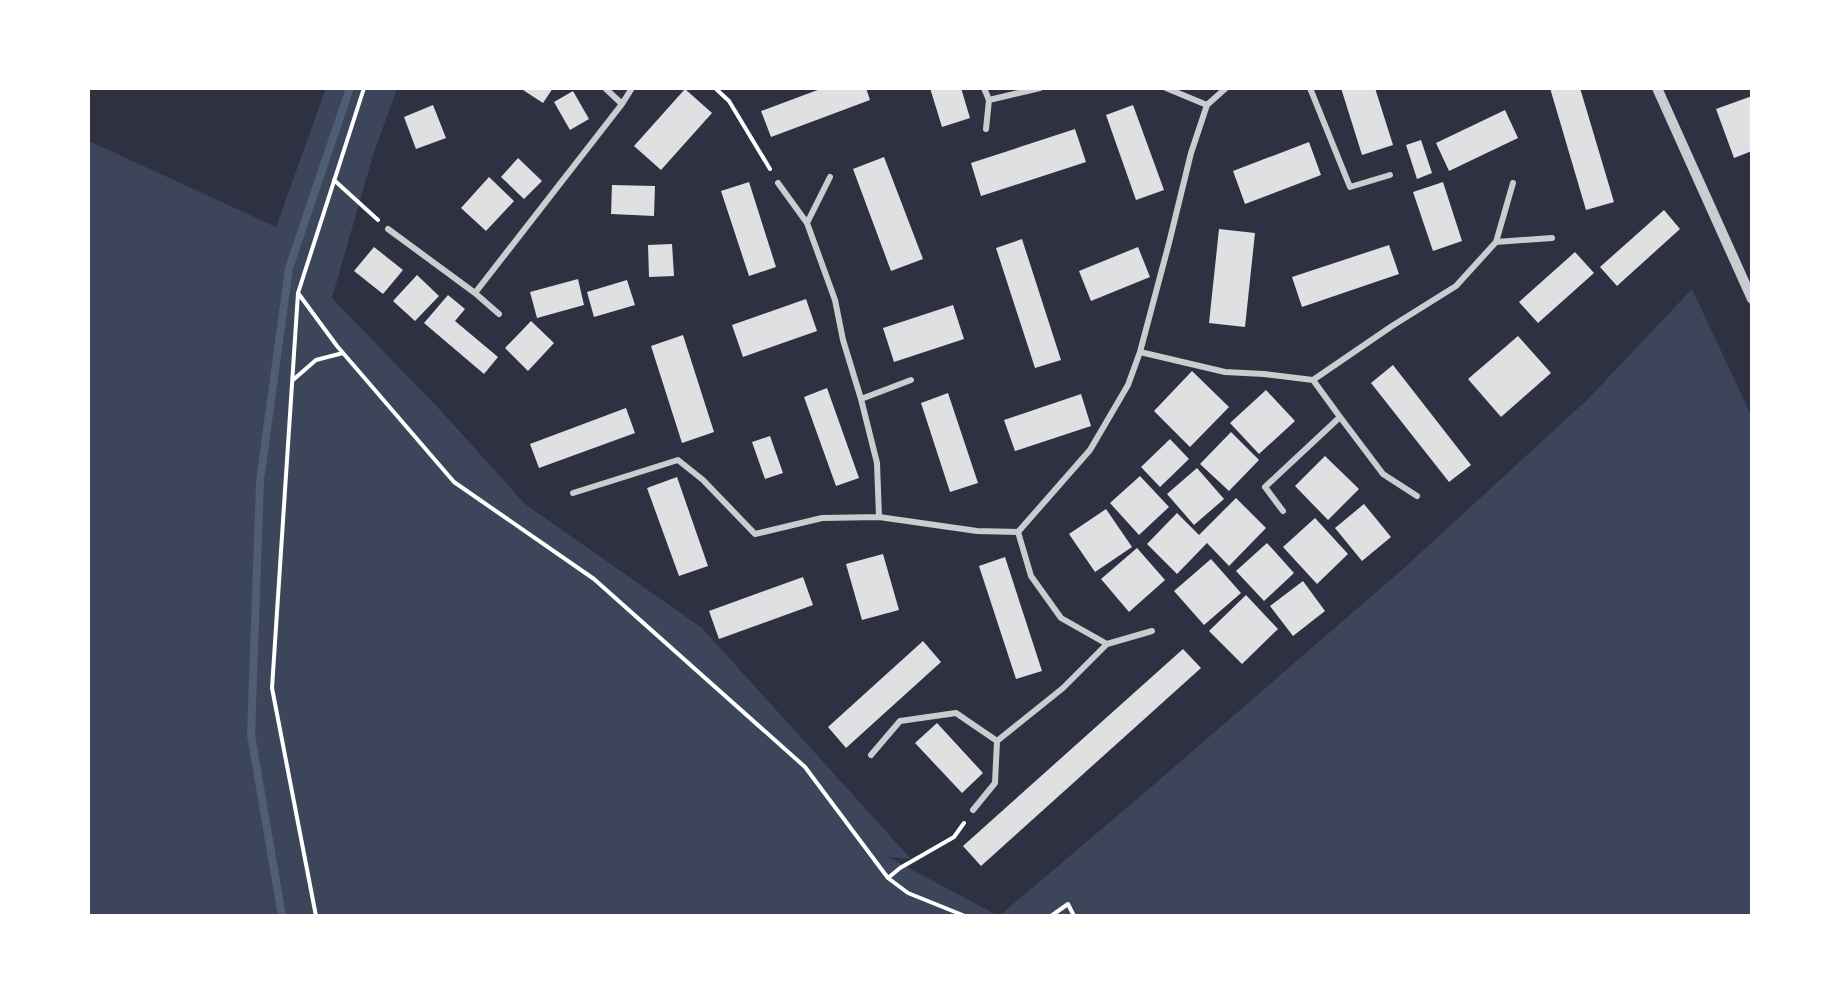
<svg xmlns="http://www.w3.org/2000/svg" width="1840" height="1004" viewBox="0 0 1840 1004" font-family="'Fira Sans',sans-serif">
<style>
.green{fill:#3c4559}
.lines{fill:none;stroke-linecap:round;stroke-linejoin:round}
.stream{stroke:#4f5d75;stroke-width:8}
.building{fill:#e0e0e3}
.path{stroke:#fff;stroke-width:4}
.minor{stroke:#caccd0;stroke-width:6}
.tertiary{stroke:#caccd0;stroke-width:10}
</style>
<rect width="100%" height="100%" fill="#2d3142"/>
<path class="green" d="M326 88 397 89 374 152 332 298 443 413 525 504 702 628 911 859 888 857 997 915 89 916V141L276 227Z
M1692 289 1751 415V915L999 916 1143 794 1404 568 1588 399Z"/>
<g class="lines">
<path class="stream" d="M282 916 251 735 260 481 289 268 350 88"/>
</g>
<path class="building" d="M520 88H553L543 103Z
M823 88H866L870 100 771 137 761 111Z
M930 88H961L970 118 942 127Z
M1341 88H1375L1393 145 1362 155Z
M1550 88H1580L1614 202 1586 210Z
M685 89 712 113 661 170 634 146Z
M573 91 589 119 570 130 554 102Z
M1752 96V151L1734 158 1716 109Z
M433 105 446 138 416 149 404 117Z
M1133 105 1164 190 1136 200 1106 115Z
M1505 110 1518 138 1449 171 1436 143Z
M1075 129 1086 162 981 196 971 163Z
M1421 140 1432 173 1417 179 1406 145Z
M1309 142 1321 175 1245 204 1233 171Z
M884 157 923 259 891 271 853 169Z
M518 158 542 181 524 199 501 177Z
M489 177 514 201 486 231 461 208Z
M749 182 776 267 749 276 721 191Z
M1443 182 1462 241 1433 251 1413 192Z
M612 185 655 186 654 216 611 214Z
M1664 210 1680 229 1617 286 1600 267Z
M1219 229 1255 233 1245 327 1209 323Z
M1022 239 1061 360 1035 368 996 248Z
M672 244 674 276 649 277 648 245Z
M1389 245 1399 274 1302 307 1292 277Z
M374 247 403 270 383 294 354 271Z
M1138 247 1150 277 1091 301 1079 271Z
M1575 252 1594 273 1538 323 1519 302Z
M417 275 439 296 415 321 393 301Z
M578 279 584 305 537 318 530 292Z
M627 280 635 305 594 317 587 292Z
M448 295 465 309 455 321 498 357 484 374 424 323Z
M806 299 817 331 743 357 732 325Z
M953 305 964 339 894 362 883 328Z
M531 321 554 343 528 371 505 348Z
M683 335 714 432 682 443 651 346Z
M1518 336 1551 373 1501 417 1468 379Z
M1393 365 1471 465 1449 482 1371 383Z
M1192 371 1229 407 1190 447 1154 411Z
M827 388 859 478 836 486 804 397Z
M1266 390 1295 421 1259 454 1230 423Z
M948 393 978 483 950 492 921 403Z
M1081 394 1091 426 1015 451 1004 420Z
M626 408 635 433 539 468 530 444Z
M1231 432 1259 460 1229 491 1200 464Z
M770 436 783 473 765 479 752 442Z
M1170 439 1189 459 1160 487 1141 467Z
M1325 456 1359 489 1328 520 1295 486Z
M1197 468 1224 499 1194 525 1167 494Z
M1140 476 1169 507 1139 535 1110 503Z
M677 477 708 566 679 576 647 488Z
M1236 498 1266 528 1229 566 1207 543 1177 574 1147 544 1177 513 1199 535Z
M1364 504 1391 537 1362 561 1335 528Z
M1106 509 1132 547 1095 572 1069 534Z
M1315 518 1348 554 1317 584 1283 547Z
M1267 543 1294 573 1264 601 1236 571Z
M1137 548 1165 580 1129 612 1101 579Z
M883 554 899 610 862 620 846 564Z
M1005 557 1042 671 1016 679 979 566Z
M1211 559 1241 593 1204 625 1174 591Z
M803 577 813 605 719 639 709 611Z
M1303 581 1325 611 1293 636 1270 606Z
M1246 595 1278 629 1242 664 1209 631Z
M923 641 941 662 846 748 828 727Z
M1183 649 1201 668 981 866 963 846Z
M937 723 983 773 962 793 915 743Z"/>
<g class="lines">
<path class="path" d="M715 88 729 101 770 169
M334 180 378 220
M298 293 337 346 454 482 594 579 805 767 888 878 908 893 965 916
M293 380 316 360 343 353
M888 878 900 868 954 837 964 823
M316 916 272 688 298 293 364 88
M1051 916 1068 904 1074 916"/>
<path class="minor" d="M605 88 622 104
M984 88 989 100 1040 88
M1166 88 1207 105
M1310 88 1350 187 1390 175
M986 129 989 100
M830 177 807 223 835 300 843 340 861 399 877 463 879 517
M778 183 807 223
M388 229 475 293 499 314
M1496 242 1513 183
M475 293 622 104 632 88
M1140 352 1225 372 1264 374 1313 380 1392 326 1456 286 1496 242 1552 238
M861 399 911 380
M1340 417 1383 474 1417 496
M573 493 678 460 703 480 755 534 822 518 879 517 977 531 1018 532 1090 450 1128 385 1140 352 1169 243 1191 153 1207 105 1226 88
M1283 511 1265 487 1340 417 1313 380
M1107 644 1152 631
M871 755 900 721 956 713 997 741 1063 688 1107 644 1061 618 1031 576 1018 532
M973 810 995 783 997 741"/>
<path class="tertiary" d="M1657 88 1752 299"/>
</g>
<rect width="1840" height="1004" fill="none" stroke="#ffffff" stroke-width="180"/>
</svg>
